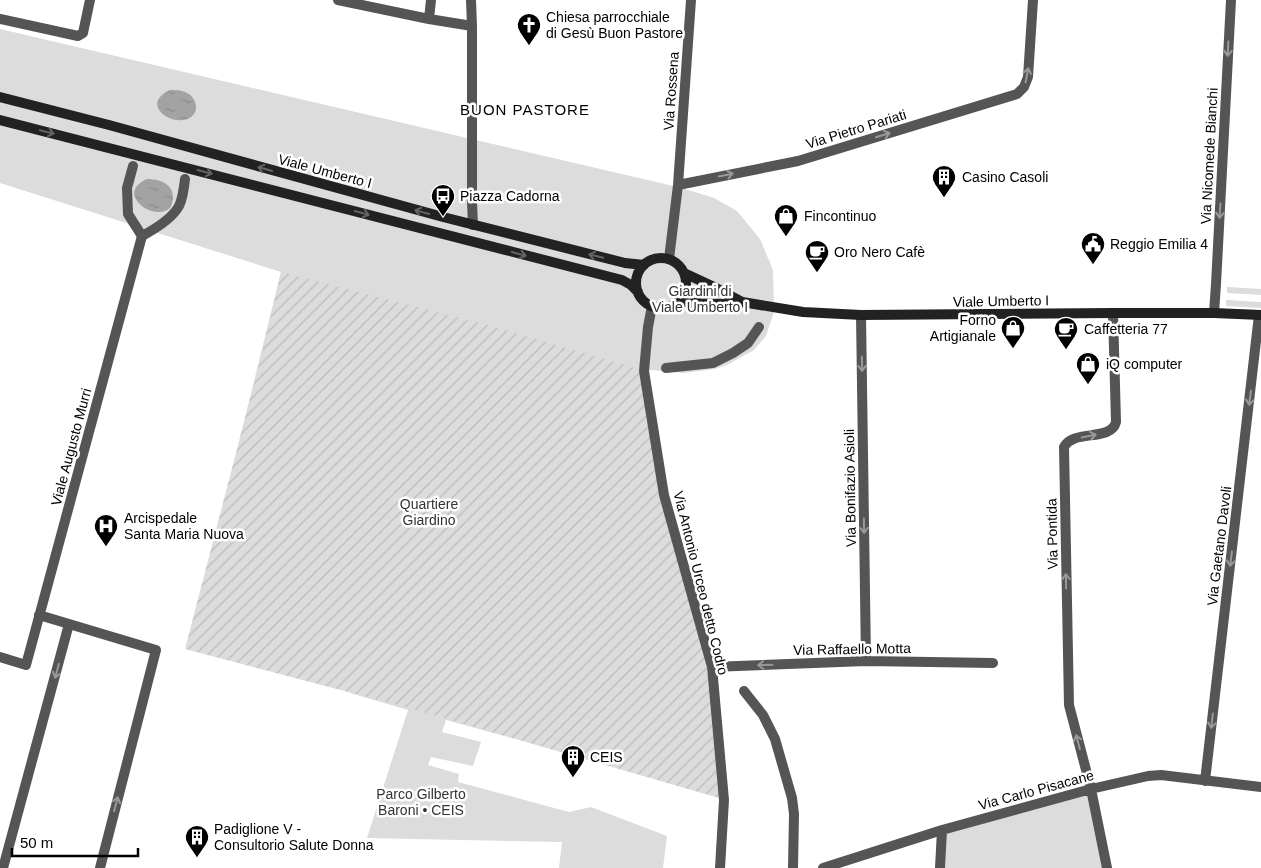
<svg xmlns="http://www.w3.org/2000/svg" width="1261" height="868" viewBox="0 0 1261 868" font-family="Helvetica,sans-serif">
<style>
.green{fill:#dcdcdc}
.garden{fill:url(#garden-furrows)}
.water{fill:url(#water-ripples)}
.lines{fill:none;stroke-linecap:round;stroke-linejoin:round}
.pedestrian{stroke:#555;stroke-width:10}
.minor{stroke:#555;stroke-width:10}
.secondary{stroke:#222;stroke-width:10}
.oneway{stroke:#999}
.oneway2{stroke:#646464}
.labels{text-anchor:middle;stroke-width:5;stroke-linejoin:round;paint-order:stroke}
.poi-label{font-size:14px;fill:#000;stroke:#fff;text-anchor:start}
.street-label{font-size:14px;fill:#000;stroke:#fff}
.park-label{font-size:14px;fill:#333;stroke:#fff}
.neighbourhood-label{font-size:15px;letter-spacing:1px;fill:#000;stroke:#fff}
</style>
<defs>
<pattern id="garden-furrows" width="10" height="10" patternUnits="userSpaceOnUse" patternTransform="scale(1.25)"><rect width="10" height="10" fill="#dcdcdc"/><path d="M-1 1l2-2M0 10L10 0M9 11l2-2" fill="none" stroke="#bbb"/></pattern>
<pattern id="water-ripples" width="26" height="14" patternUnits="userSpaceOnUse" patternTransform="scale(1.25)"><rect width="26" height="14" fill="#a3a3a3"/><path d="M2 4q2-2 4 0t4 0M15 11q2-2 4 0t4 0" fill="none" stroke="#8b8b8b"/></pattern>
</defs>
<rect width="100%" height="100%" fill="#fff"/>
<path class="green" d="M0 29 682 188 714 198 737 211 760 239 773 270 774 312 766 336 754 350 727 365 715 369 684 373 639 369 238 446 281 272 0 183Z
M1227 287 1261 289V295L1227 293Z
M1226 300 1261 302V308L1226 306Z
M501 612 512 738 446 720 442 732 481 742 473 766 431 757 428 765 459 774 458 782 569 812 591 807 667 836 663 868H559L562 842 367 838 408 710 350 693Z
M1091 789 1107 868H940L942 830Z"/>
<path class="garden" d="M281 272 491 326 639 369 707 667 719 798 409 708 185 649 263 349Z"/>
<path class="water" d="M170 90C175 90 180 90 185 92 195 95 201 110 191 117 175 129 138 105 170 90Z
M147 179C158 179 173 183 173 197 173 200 172 205 170 208 154 223 114 193 147 179Z"/>
<g class="lines">
<path class="pedestrian" d="M133 166 127 188 128 214 142 236C155 229 172 219 179 206 183 198 184 188 185 179
M666 368 713 363 733 353 748 343 759 327"/>
<path class="minor" d="M338 0 429 19 472 26
M471 0 472 26V202L473 225
M0 19 78 36 83 33 90 0
M429 19 431 0
M678 185 798 161 1017 94 1024 87 1028 77 1033 0
M669 259 678 185 691 0
M652 306 648 327 644 371 664 495 712 667 724 800 720 868
M1214 313 1216 284 1231 0
M861 315 866 661
M39 615 156 650 100 868
M0 657 26 665 142 236
M712 667 866 661 993 663
M744 691 763 715 775 739 792 798 794 814 793 868
M1205 781 1259 315
M3 868 69 624
M823 868 942 830 1091 789 1148 776 1161 775 1261 787
M940 868 942 830
M1107 868 1091 789 1069 705 1064 447C1073 429 1111 442 1116 422L1113 313"/>
<path class="secondary" d="M0 97 109 125 443 217 625 263 644 265
M0 120 622 280 631 285 638 292
M636 283a25 25 0 1 1 50 0a25 25 0 1 1-50 0Z
M684 273 712 286 742 302
M677 302 723 304 742 302 803 312 861 315 1113 313H1214L1261 315"/>
</g>
<defs><path id="oneway-shaft" d="M-6 0H5M1.5-3L5.5 0L1.5 3" fill="none" stroke-width="1.6" stroke-linecap="round" stroke-linejoin="round" transform="scale(1.25)"/></defs>
<g class="oneway">
<use href="#oneway-shaft" transform="translate(1228 49) rotate(93)"/>
<use href="#oneway-shaft" transform="translate(1027 75) rotate(-79)"/>
<use href="#oneway-shaft" transform="translate(883 135) rotate(-17)"/>
<use href="#oneway-shaft" transform="translate(726 175) rotate(-11)"/>
<use href="#oneway-shaft" transform="translate(1220 211) rotate(93)"/>
<use href="#oneway-shaft" transform="translate(862 364) rotate(89)"/>
<use href="#oneway-shaft" transform="translate(1250 398) rotate(97)"/>
<use href="#oneway-shaft" transform="translate(1089 436) rotate(-12)"/>
<use href="#oneway-shaft" transform="translate(864 526) rotate(89)"/>
<use href="#oneway-shaft" transform="translate(1231 559) rotate(97)"/>
<use href="#oneway-shaft" transform="translate(1066 581) rotate(-91)"/>
<use href="#oneway-shaft" transform="translate(765 665) rotate(178)"/>
<use href="#oneway-shaft" transform="translate(57 671) rotate(105)"/>
<use href="#oneway-shaft" transform="translate(1212 721) rotate(97)"/>
<use href="#oneway-shaft" transform="translate(1078 742) rotate(-105)"/>
<use href="#oneway-shaft" transform="translate(116 804) rotate(-75)"/>
</g>
<g class="oneway2">
<use href="#oneway-shaft" transform="translate(47 132) rotate(14)"/>
<use href="#oneway-shaft" transform="translate(265 169) rotate(-164)"/>
<use href="#oneway-shaft" transform="translate(205 172) rotate(15)"/>
<use href="#oneway-shaft" transform="translate(422 212) rotate(-165)"/>
<use href="#oneway-shaft" transform="translate(362 213) rotate(15)"/>
<use href="#oneway-shaft" transform="translate(519 254) rotate(15)"/>
<use href="#oneway-shaft" transform="translate(596 256) rotate(-166)"/>
</g>
<defs>
<g id="church-pin" transform="scale(1.25)"><path d="M0 17L-7.5 6A9.5 9.5 0 1 1 7.5 6Z" fill="#000" stroke="#fff"/><path d="M-1.2-6h2.4v3.5h3.3v2.4h-3.3V6h-2.4V-.1h-3.3v-2.4h3.3Z" fill="#fff"/></g>
<g id="building-pin" transform="scale(1.25)"><path d="M0 17L-7.5 6A9.5 9.5 0 1 1 7.5 6Z" fill="#000" stroke="#fff"/><path d="M-4-6H4V6H1V3H-1V6H-4ZM-2.5-4.3h1.7v1.8h-1.7ZM.8-4.3h1.7v1.8H.8ZM-2.5-1h1.7V.8h-1.7ZM.8-1h1.7V.8H.8Z" fill="#fff"/></g>
<g id="bus-pin" transform="scale(1.25)"><path d="M0 17L-7.5 6A9.5 9.5 0 1 1 7.5 6Z" fill="#000" stroke="#fff"/><path d="M-5-6H5V4H4V6H2V4H-2V6H-4V4H-5ZM-3.5-4V0h7V-4ZM-3.5 1.2v1.5H-2V1.2ZM2 1.2v1.5H3.5V1.2Z" fill="#fff"/></g>
<g id="shop-pin" transform="scale(1.25)"><path d="M0 17L-7.5 6A9.5 9.5 0 1 1 7.5 6Z" fill="#000" stroke="#fff"/><path d="M-5-2.5h2.3a2.7 3.5 0 0 1 5.4 0H5L5.5 6h-11ZM-1.5-2.5h3a1.5 2.3 0 0 0-3 0Z" fill="#fff"/></g>
<g id="civic-pin" transform="scale(1.25)"><path d="M0 17L-7.5 6A9.5 9.5 0 1 1 7.5 6Z" fill="#000" stroke="#fff"/><path d="M-.6-6.5H3V-4.5H.6V-3L4-1V1h2V6H-6V1h2V-1L-.6-3ZM-1.2 2.5V6h2.4V2.5Z" fill="#fff"/></g>
<g id="cafe-pin" transform="scale(1.25)"><path d="M0 17L-7.5 6A9.5 9.5 0 1 1 7.5 6Z" fill="#000" stroke="#fff"/><path d="M-5.5-4.5H6V0H3Q3 3.5 0 3.5H-2.5Q-5.5 3.5-5.5 0ZM3-3.2v2h1.7v-2ZM-6 4.5H4V6H-6Z" fill="#fff"/></g>
<g id="hospital-pin" transform="scale(1.25)"><path d="M0 17L-7.5 6A9.5 9.5 0 1 1 7.5 6Z" fill="#000" stroke="#fff"/><path d="M-5-5h3v3.5h4V-5h3V5h-3V1.5h-4V5h-3Z" fill="#fff"/></g>
</defs>
<g fill-rule="evenodd">
<use href="#church-pin" x="529" y="25"/>
<use href="#building-pin" x="944" y="177"/>
<use href="#bus-pin" x="443" y="196"/>
<use href="#shop-pin" x="786" y="216"/>
<use href="#civic-pin" x="1093" y="244"/>
<use href="#cafe-pin" x="817" y="252"/>
<use href="#shop-pin" x="1013" y="328"/>
<use href="#cafe-pin" x="1066" y="329"/>
<use href="#shop-pin" x="1088" y="364"/>
<use href="#hospital-pin" x="106" y="526"/>
<use href="#building-pin" x="573" y="757"/>
<use href="#building-pin" x="197" y="837"/>
</g>
<g class="labels">
<g class="poi-label">
<text x="546" y="22">Chiesa parrocchiale<tspan x="546" dy="16">di Gesù Buon Pastore</tspan></text>
<text x="962" y="182">Casino Casoli</text>
<text x="460" y="201">Piazza Cadorna</text>
<text x="804" y="221">Fincontinuo</text>
<text x="1110" y="249">Reggio Emilia 4</text>
<text x="834" y="257">Oro Nero Cafè</text>
<text x="996" y="325" text-anchor="end">Forno<tspan x="996" dy="16">Artigianale</tspan></text>
<text x="1084" y="334">Caffetteria 77</text>
<text x="1106" y="369">iQ computer</text>
<text x="124" y="523">Arcispedale<tspan x="124" dy="16">Santa Maria Nuova</tspan></text>
<text x="590" y="762">CEIS</text>
<text x="214" y="834">Padiglione V -<tspan x="214" dy="16">Consultorio Salute Donna</tspan></text>
</g>
<g class="street-label">
<text transform="translate(671 91) rotate(-86)" y="5">Via Rossena</text>
<text transform="translate(856 129) rotate(-17)" y="5">Via Pietro Pariati</text>
<text transform="translate(1209 156) rotate(-87)" y="5">Via Nicomede Bianchi</text>
<text transform="translate(325 171) rotate(15)" y="5">Viale Umberto I</text>
<text transform="translate(1001 301) rotate(-1)" y="5">Viale Umberto I</text>
<text transform="translate(71 447) rotate(-75)" y="5">Viale Augusto Murri</text>
<text transform="translate(850 488) rotate(-91)" y="5">Via Bonifazio Asioli</text>
<text transform="translate(1052 534) rotate(-91)" y="5">Via Pontida</text>
<text transform="translate(1219 546) rotate(-83)" y="5">Via Gaetano Davoli</text>
<text transform="translate(701 583) rotate(76)" y="5">Via Antonio Urceo detto Codro</text>
<text transform="translate(852 649) rotate(-1)" y="5">Via Raffaello Motta</text>
<text transform="translate(1036 790) rotate(-15)" y="5">Via Carlo Pisacane</text>
</g>
<g class="park-label">
<text x="700" y="296">Giardini di<tspan x="700" dy="16">Viale Umberto I</tspan></text>
<text x="429" y="509">Quartiere<tspan x="429" dy="16">Giardino</tspan></text>
<text x="421" y="799">Parco Gilberto<tspan x="421" dy="16">Baroni • CEIS</tspan></text>
</g>
<g class="neighbourhood-label">
<text x="525" y="115">BUON PASTORE</text>
</g>
</g>
<path d="M12 848v8h126v-8" fill="none" stroke="#000000" stroke-width="2.5"/>
<text x="20" y="848" font-size="15" fill="#000000" stroke="#ffffff" stroke-width="4" paint-order="stroke">50 m</text>
</svg>
